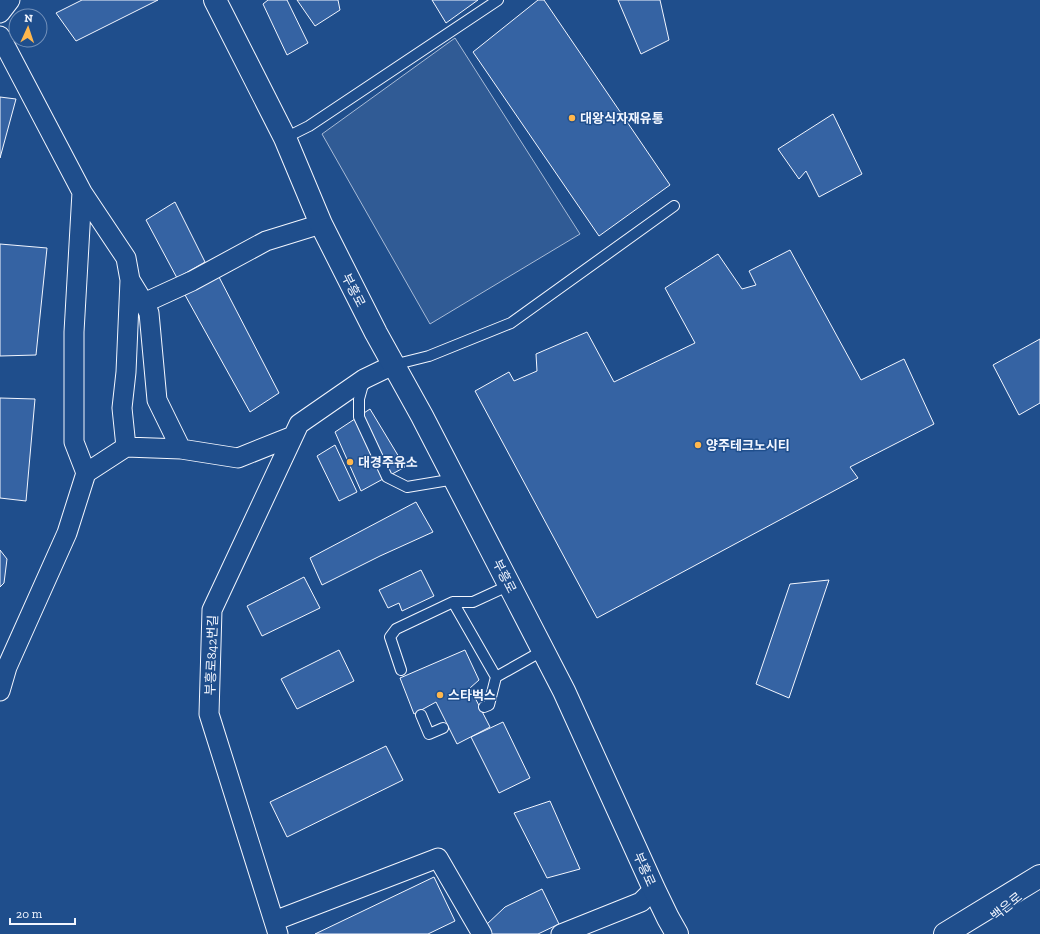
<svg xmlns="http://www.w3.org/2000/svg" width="1040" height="934" viewBox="0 0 1040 934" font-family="'Zilla Slab','Noto Sans KR',serif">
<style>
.built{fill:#305b95;stroke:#a8bbd7}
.building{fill:#3563a3;stroke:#f2f6ff}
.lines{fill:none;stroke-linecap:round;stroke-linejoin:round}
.service-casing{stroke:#f2f6ff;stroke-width:12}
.minor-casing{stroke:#f2f6ff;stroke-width:21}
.secondary-casing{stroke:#f2f6ff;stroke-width:24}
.service{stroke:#1f4e8c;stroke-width:10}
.minor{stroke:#1f4e8c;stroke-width:19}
.secondary{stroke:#1f4e8c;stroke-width:22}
.poi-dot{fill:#ffb74d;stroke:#1f4e8c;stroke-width:1.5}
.labels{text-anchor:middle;stroke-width:3;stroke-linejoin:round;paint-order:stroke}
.poi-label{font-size:13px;font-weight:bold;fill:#f2f6ff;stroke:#1f4e8c;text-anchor:start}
.street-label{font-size:13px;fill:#f2f6ff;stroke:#1f4e8c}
</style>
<rect width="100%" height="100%" fill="#1f4e8c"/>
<path class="built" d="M455 38 580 234 430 324 322 134Z"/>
<path class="building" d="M82 0H158L76 41 56 13Z
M268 0H287L308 43 287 55 263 4Z
M297 0H338L340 10 315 26Z
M432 0H478L446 23Z
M538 0H544L670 185 599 236 473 52Z
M618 0H660L669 40 641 54Z
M0 97 16 99 0 158Z
M833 114 862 174 819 197 806 171 799 179 778 149Z
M175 202 205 262 177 278 146 220Z
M0 244 47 248 36 355 0 356Z
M790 250 861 380 904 359 934 424 850 467 858 478 597 618 475 391 509 372 514 381 537 371 536 354 587 332 614 382 695 343 665 288 718 254 742 289 756 285 749 271Z
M219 277 279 393 250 412 185 295Z
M1040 339V403L1019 415 993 365Z
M0 398 35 399 26 501 0 498Z
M370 409 405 467 361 491 335 432Z
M335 445 357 492 339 501 317 456Z
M416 502 433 532 380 556 322 585 310 558Z
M0 550 7 559 4 583 0 587Z
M421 570 434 596 402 611 399 603 388 608 379 590Z
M304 577 320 608 262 636 247 606Z
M829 580 789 698 756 684 790 584Z
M339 650 354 681 297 709 281 679Z
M465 650 479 680 470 688 490 727 457 744 436 702 414 714 400 678Z
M503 722 530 778 499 793 471 737Z
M386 746 403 780 287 837 270 802Z
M550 801 580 869 547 878 514 813Z
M434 877 455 921 428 934H315Z
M542 889 559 924 538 934H491L486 925 505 907Z"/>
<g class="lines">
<g class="service-casing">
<path id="service" d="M285 138 309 126 498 0
M393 365 429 356 511 323 674 206
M364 381 359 399V417L387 477 407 487 455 479
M453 602 496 677
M401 670 390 637 396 629 453 602H473L510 585
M484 707 489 705 496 677 544 650
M421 715 429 734 443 728"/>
</g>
<g class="minor-casing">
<path id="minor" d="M0 13 10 0
M0 36 82 192
M293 436 238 458 181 449 157 400 149 313 144 303 192 281 266 241 321 224
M126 447 122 408 126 372 130 280
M86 473 74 442V332L82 192 126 258 130 280 144 303
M0 691 7 667 67 533 86 473 126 447 181 449
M274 921 438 858 482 934
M278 934 209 714 212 610 299 424 364 379 393 365
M561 934 641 902 654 889"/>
</g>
<g class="secondary-casing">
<path id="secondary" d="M215 0 285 138 321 224 376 333 422 416 564 691 654 889 668 918 677 934
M945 934 1040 876"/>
</g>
<use href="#service" class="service"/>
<use href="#minor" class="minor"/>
<use href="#secondary" class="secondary"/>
</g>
<g class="poi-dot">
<circle cx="572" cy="118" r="4"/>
<circle cx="698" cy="445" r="4"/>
<circle cx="350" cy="462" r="4"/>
<circle cx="440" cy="695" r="4"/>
</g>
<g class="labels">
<g class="poi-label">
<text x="580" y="123">대왕식자재유통</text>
<text x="706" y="450">양주테크노시티</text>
<text x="358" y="467">대경주유소</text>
<text x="448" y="700">스타벅스</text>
</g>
<g class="street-label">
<text transform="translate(354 290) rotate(63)" y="5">부흥로</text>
<text transform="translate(505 576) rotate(63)" y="5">부흥로</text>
<text transform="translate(211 655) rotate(-88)" y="5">부흥로842번길</text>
<text transform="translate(645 869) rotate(66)" y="5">부흥로</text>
<text transform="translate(1006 906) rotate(-39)" y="5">백은로</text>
</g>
</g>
<g transform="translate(28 28) rotate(3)"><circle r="19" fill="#1f4e8c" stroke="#7391ba"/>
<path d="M0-3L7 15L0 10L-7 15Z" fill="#ffb74d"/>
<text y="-6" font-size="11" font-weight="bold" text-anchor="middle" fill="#f2f6ff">N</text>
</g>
<path d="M10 918v6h65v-6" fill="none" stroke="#f2f6ff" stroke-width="2"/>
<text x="16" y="918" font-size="12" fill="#f2f6ff" stroke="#1f4e8c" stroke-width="3" paint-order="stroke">20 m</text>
</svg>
